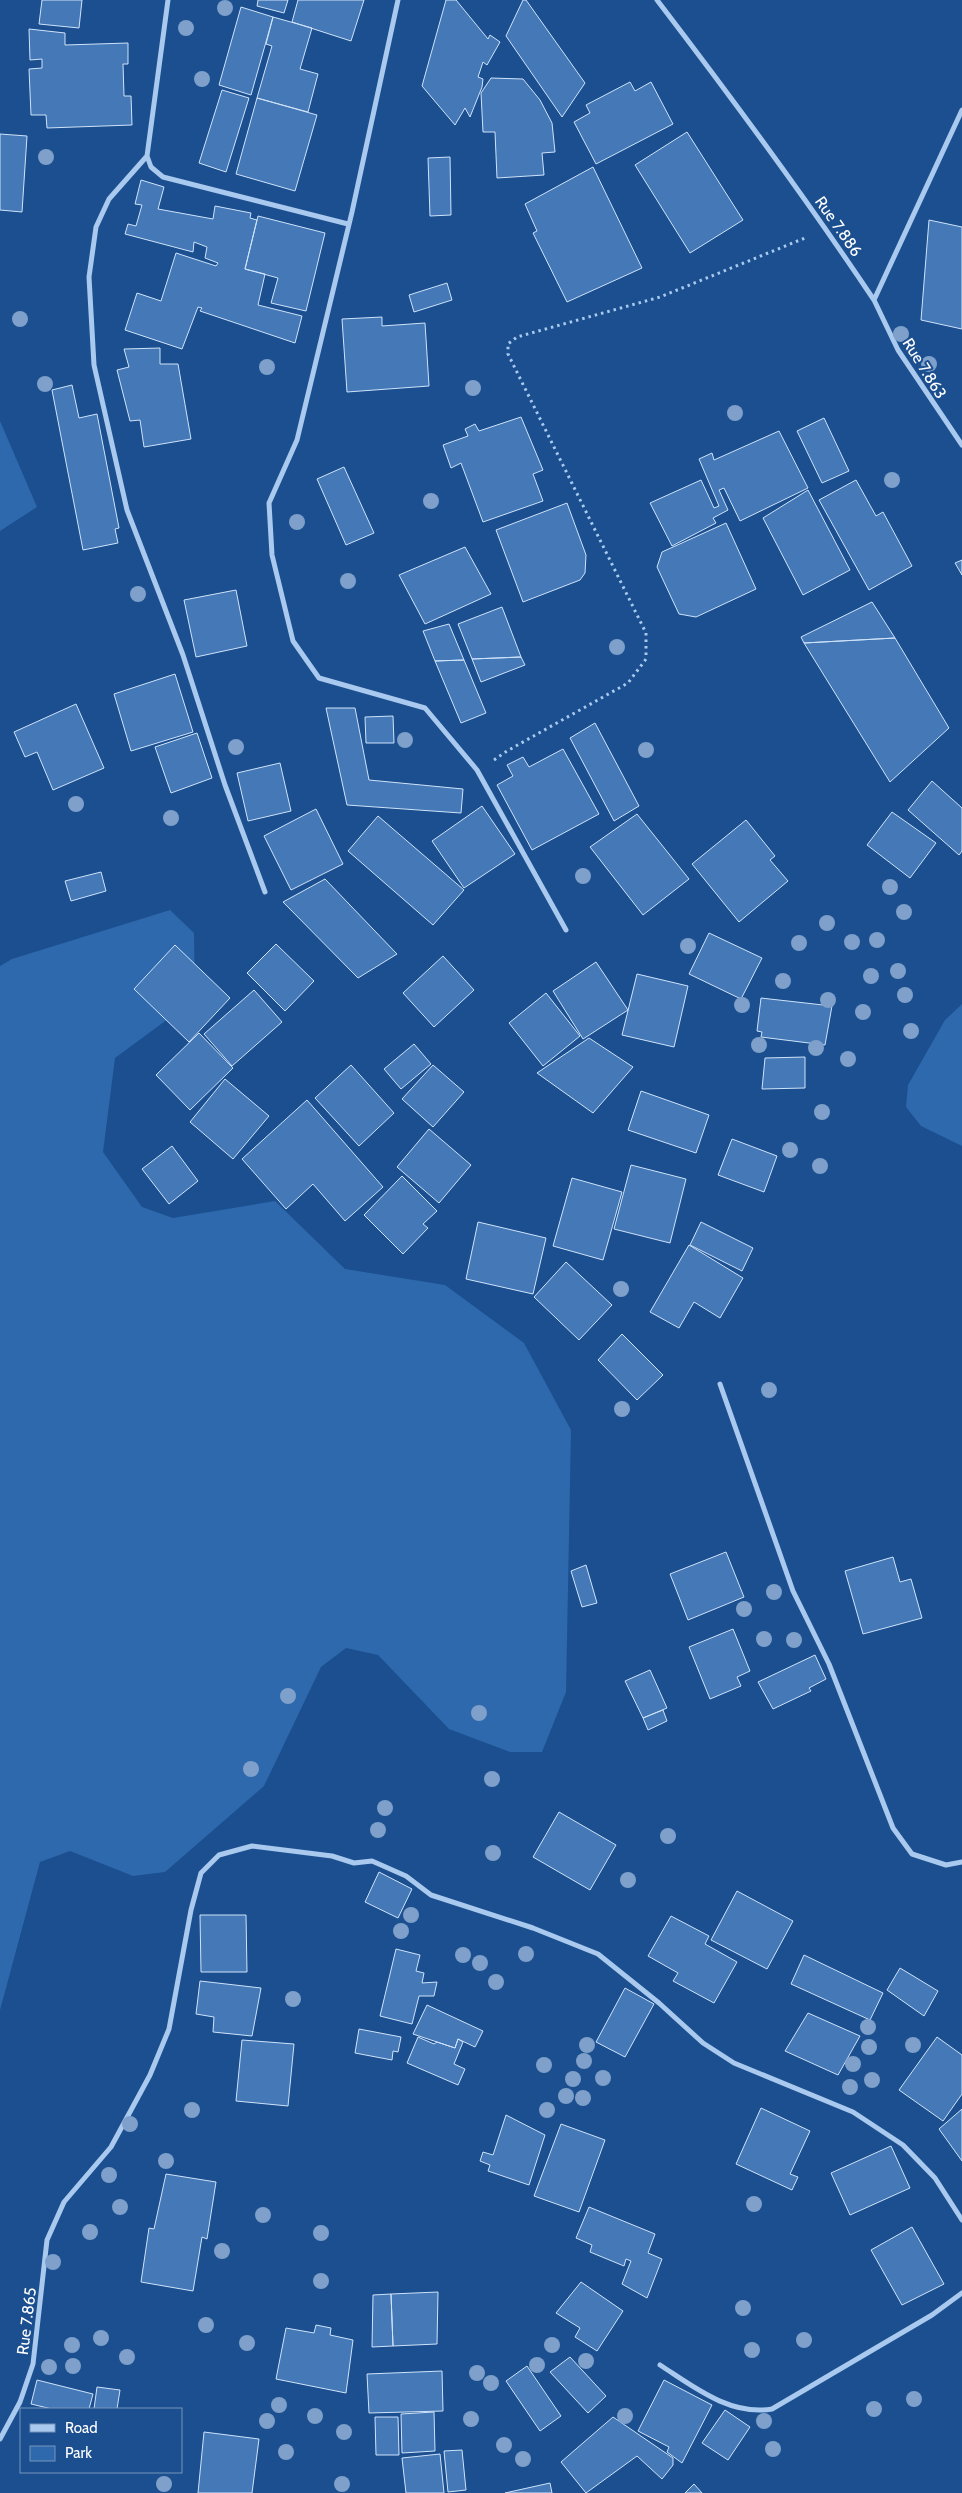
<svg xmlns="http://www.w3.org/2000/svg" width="962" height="2493" viewBox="0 0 962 2493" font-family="Cabin,sans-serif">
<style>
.green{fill:#2e69ad}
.building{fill:#4478b7;stroke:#cfe3fa}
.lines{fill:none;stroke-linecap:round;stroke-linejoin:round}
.path{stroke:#a9c9ee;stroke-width:3;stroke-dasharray:2.5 4;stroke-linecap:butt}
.minor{stroke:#a9c9ee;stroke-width:5}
.tree{fill:#7ea0ca}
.labels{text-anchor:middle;stroke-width:4;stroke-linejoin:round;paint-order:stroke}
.street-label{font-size:16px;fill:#fff;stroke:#1b4f8f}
</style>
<rect width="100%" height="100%" fill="#1b4f8f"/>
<path class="green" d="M0 421 37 507 0 531Z
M170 910 194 933 195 999 115 1058 103 1152 142 1207 173 1218 275 1201 345 1269 445 1285 524 1343 571 1430 566 1692 542 1752H510L449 1729 378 1655 346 1648 321 1667 264 1786 165 1872 133 1876 70 1851 40 1862 0 2010V966L12 959Z
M962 1004V1146L921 1126 906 1107 908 1085 945 1020Z"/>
<path class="building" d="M42 0H82L79 28 39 24Z
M258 0H288L284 13 257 6Z
M298 0H364L351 41 292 22Z
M446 0H456L488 39 490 35 500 42 487 65 483 62 478 77 483 79 482 87 470 117 465 108 455 125 422 86Z
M523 0H526L585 83 562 117 506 36Z
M241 7 273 17 251 95 219 85Z
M273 17 312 28 300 69 318 74 308 112 257 98 272 46 266 44Z
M29 29 65 33V45L128 43V64H123L124 96H131L132 125 47 128 46 115H31L29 69 42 68V59L30 60Z
M491 78 523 79 540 100 552 123 555 152 542 153 544 175 497 178 495 132H483L481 93Z
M630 82 635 91 651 82 673 124 596 164 574 122 590 113 586 105Z
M222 90 249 98 226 172 199 163Z
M257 98 317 115 295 191 236 174Z
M687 132 743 220 690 253 635 165Z
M0 134 27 136 22 212 0 210Z
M450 157 451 215 430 216 428 158Z
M593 167 642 268 567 302 533 233 537 231 525 204Z
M141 180 164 187 158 209 213 219 215 206 251 213 250 218 257 220 245 269 265 274 258 305 302 316 295 343 200 311 202 308 198 307 182 349 125 330 137 293 161 301 176 253 216 266 218 263 205 258 207 247 194 242 193 252 125 234 128 224 136 226 142 205 135 204Z
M258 216 325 233 306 311 271 303 278 278 245 269Z
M929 220 962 227V329L921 320Z
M447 283 452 300 414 312 409 295Z
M382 317V326L425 323 429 386 347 392 342 319Z
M160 348V364H178L191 439 144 447 140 420 130 421 117 370 129 367 124 349Z
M72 385 79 418 97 414 119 528 115 529 118 543 83 550 52 390Z
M521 417 543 470 533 474 543 501 483 522 461 463 451 468 443 445 468 436 465 429 475 424 479 431Z
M824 418 849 471 822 483 797 431Z
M779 431 808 488 740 521 724 488 719 490 728 510 713 518 716 523 672 546 650 503 701 480 714 508 719 506 699 459 712 453 714 460Z
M344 467 374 533 346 545 317 479Z
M856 480 876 516 883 512 912 566 869 590 819 500Z
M808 490 850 570 803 595 763 518Z
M567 503 586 555 585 573 580 580 523 602 496 530Z
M726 523 756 589 696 617 679 614 657 567 662 552Z
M465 547 491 594 425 624 399 575Z
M962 560V575L955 563Z
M236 590 247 646 196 657 184 600Z
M872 602 895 638 804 643 801 637Z
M502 607 521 657 472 659 458 624Z
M449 624 464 660 435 661 423 631Z
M895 638 949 728 890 782 804 643Z
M521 657 525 665 481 682 472 659Z
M464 660 486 713 461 723 435 661Z
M175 674 193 732 131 751 114 694Z
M76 704 104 768 53 790 37 752 25 757 14 732Z
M326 708H355L369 780 463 789 461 813 347 805Z
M393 716 394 743H366L365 717Z
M595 723 639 806 614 821 570 738Z
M197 733 212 778 171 793 155 747Z
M563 749 599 814 532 850 497 785 513 776 507 765 523 757 529 767Z
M280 763 291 811 248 821 237 773Z
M932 781 962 808V851L959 855 908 810Z
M482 806 515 854 464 888 432 841Z
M316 809 343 864 291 890 264 836Z
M892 812 936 843 910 878 867 845Z
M637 814 689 879 643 915 590 847Z
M378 816 464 890 433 925 348 851Z
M746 820 775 856 770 860 788 881 739 922 692 864Z
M101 872 106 891 71 901 65 881Z
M325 879 397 954 358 978 283 902Z
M709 933 762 958 741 999 689 974Z
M276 944 314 981 285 1011 247 973Z
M175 945 230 998 189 1042 134 989Z
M443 956 474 990 434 1027 403 993Z
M596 962 628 1010 583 1039 553 991Z
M637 974 688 986 674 1047 622 1035Z
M254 990 282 1022 232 1066 204 1034Z
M546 993 580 1036 543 1066 509 1023Z
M761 998 832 1006 825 1045 761 1037 762 1032 757 1031Z
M199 1033 233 1068 190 1110 156 1075Z
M589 1038 633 1067 593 1113 537 1073Z
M414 1044 431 1064 401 1089 384 1069Z
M805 1057V1088L762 1089 765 1058Z
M351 1065 394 1113 359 1146 315 1098Z
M433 1065 464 1092 433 1127 402 1099Z
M225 1079 269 1116 233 1159 190 1122Z
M641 1091 709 1115 696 1153 628 1130Z
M307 1100 383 1187 345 1221 313 1184 286 1209 242 1159Z
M429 1129 471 1165 439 1203 397 1167Z
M732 1139 777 1156 764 1192 718 1175Z
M172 1146 198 1181 169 1204 142 1169Z
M631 1165 686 1179 670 1243 614 1229Z
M402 1176 437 1211 423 1224 428 1228 403 1254 364 1215Z
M572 1178 622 1192 603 1260 553 1246Z
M478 1222 546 1238 533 1294 466 1279Z
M701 1222 753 1248 742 1271 690 1245Z
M689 1245 743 1278 720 1318 694 1302 679 1328 650 1312Z
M566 1262 612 1305 579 1340 534 1297Z
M622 1334 663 1375 637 1400 598 1360Z
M726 1552 744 1597 688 1620 670 1574Z
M893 1557 900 1582 911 1579 922 1618 863 1634 845 1571Z
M586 1565 597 1603 582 1607 571 1571Z
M733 1629 750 1671 737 1677 741 1686 710 1699 689 1647Z
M815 1655 826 1679 809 1688 811 1691 773 1709 758 1682Z
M650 1670 667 1708 643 1718 625 1681Z
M663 1710 667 1721 648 1730 643 1718Z
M559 1812 616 1845 590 1890 533 1857Z
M379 1872 412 1889 398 1918 365 1902Z
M737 1891 793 1921 767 1969 711 1940Z
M200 1915H246L247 1972H201Z
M671 1916 709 1936 705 1944 737 1962 714 2003 673 1981 678 1973 648 1956Z
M396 1949 420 1955 416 1971 424 1973 422 1983 437 1982 434 1996H419L412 2024 380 2016Z
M804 1955 883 1993 870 2020 791 1984Z
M900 1968 938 1991 924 2016 887 1990Z
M200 1981 261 1988 252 2036 213 2032 214 2017 196 2014Z
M625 1988 654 2004 625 2057 596 2042Z
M427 2005 483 2031 475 2047 458 2039 455 2048 413 2034Z
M808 2013 860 2036 838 2075 785 2051Z
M359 2029 401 2037 398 2052 393 2051 392 2060 355 2053Z
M418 2037 434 2044 437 2042 455 2048 458 2039 463 2042 454 2064 465 2069 458 2085 407 2063Z
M937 2037 962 2055V2094L943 2121 899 2090Z
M242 2040 294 2044 288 2106 236 2101Z
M761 2108 810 2131 790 2174 798 2177 792 2190 736 2164Z
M962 2109V2161L939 2129Z
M506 2115 545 2135 529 2185 488 2171 490 2165 480 2161 483 2152 493 2155Z
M561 2124 605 2140 579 2212 534 2196Z
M891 2146 910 2188 850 2215 831 2173Z
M166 2174 216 2182 207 2239 202 2237 193 2291 141 2282 149 2228 154 2229Z
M589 2207 655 2234 648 2253 662 2259 647 2298 622 2284 631 2261 626 2259 624 2266 590 2252 592 2245 576 2238Z
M912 2227 944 2284 902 2305 871 2250Z
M581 2282 623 2311 597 2351 575 2337 580 2328 556 2313Z
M438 2292 437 2344 393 2346 391 2294Z
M391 2294 393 2346 372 2347 373 2295Z
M316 2325 331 2328 330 2335 353 2340 346 2393 276 2379 286 2328 314 2333Z
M570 2357 606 2396 588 2413 550 2372Z
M527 2366 561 2416 540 2431 506 2381Z
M442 2371 443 2411 369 2413 367 2374Z
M37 2380 93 2394 89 2409H52L31 2404Z
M664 2380 712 2405 682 2463 667 2452 669 2447 638 2431Z
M97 2387 120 2390 117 2409H94Z
M725 2410 750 2427 728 2460 702 2443Z
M434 2412 435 2451 402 2453 401 2414Z
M375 2417H398L399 2455H376Z
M613 2417 673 2458V2465L662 2479 637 2456 586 2493 561 2462Z
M204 2432 259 2439 252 2493H198Z
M462 2450 466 2490 448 2492 444 2451Z
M440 2454 444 2493H406L402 2458Z
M550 2483 552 2493H505Z
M694 2484 702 2493H685Z"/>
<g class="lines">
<path class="path" d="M494 760 507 751 628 683 646 659V633L508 354V344L517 337 660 297 805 238"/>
<path class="minor" d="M168 0 147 156 151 167 163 177 348 224
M398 0 352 212 297 440 269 503 272 555 293 641 319 678 425 708 477 770 566 930
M657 0C732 98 805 197 874 300L962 110
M147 156 109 199 96 227 89 277 94 365 127 510 183 655 225 785 265 892
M874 300 898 350 962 445
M720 1384 793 1591 829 1664 893 1828 912 1854 946 1865 962 1862
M660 2365C694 2387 730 2416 772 2409L932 2315 962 2293
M0 2439 20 2402 33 2364 47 2240 64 2202 111 2147 150 2075 169 2029 191 1910 201 1873 219 1855 252 1846 332 1856 354 1863 372 1861 406 1876 431 1895 533 1928 598 1954 659 2003 703 2043 734 2063 853 2112 903 2145 935 2178 962 2220"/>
</g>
<g class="tree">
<circle cx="225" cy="8" r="8"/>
<circle cx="186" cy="28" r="8"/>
<circle cx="202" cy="79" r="8"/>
<circle cx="46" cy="157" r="8"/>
<circle cx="20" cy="319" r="8"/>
<circle cx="901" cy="334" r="8"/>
<circle cx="929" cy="364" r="8"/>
<circle cx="267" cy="367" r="8"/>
<circle cx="45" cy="384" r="8"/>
<circle cx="473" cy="388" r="8"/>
<circle cx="735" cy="413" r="8"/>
<circle cx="892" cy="480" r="8"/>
<circle cx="431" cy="501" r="8"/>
<circle cx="297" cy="522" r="8"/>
<circle cx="348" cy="581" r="8"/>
<circle cx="138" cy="594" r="8"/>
<circle cx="617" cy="647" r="8"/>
<circle cx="405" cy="740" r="8"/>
<circle cx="236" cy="747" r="8"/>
<circle cx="646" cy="750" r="8"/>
<circle cx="76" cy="804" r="8"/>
<circle cx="171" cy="818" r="8"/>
<circle cx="583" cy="876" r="8"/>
<circle cx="890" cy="887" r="8"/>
<circle cx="904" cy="912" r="8"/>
<circle cx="827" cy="923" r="8"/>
<circle cx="877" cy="940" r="8"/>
<circle cx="852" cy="942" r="8"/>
<circle cx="799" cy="943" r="8"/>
<circle cx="688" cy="946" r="8"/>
<circle cx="898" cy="971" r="8"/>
<circle cx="871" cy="976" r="8"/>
<circle cx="783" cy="981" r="8"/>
<circle cx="905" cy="995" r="8"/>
<circle cx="828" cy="1000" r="8"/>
<circle cx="742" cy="1005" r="8"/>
<circle cx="863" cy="1012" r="8"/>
<circle cx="911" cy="1031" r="8"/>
<circle cx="759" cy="1045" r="8"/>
<circle cx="816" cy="1048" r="8"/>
<circle cx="848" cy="1059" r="8"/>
<circle cx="822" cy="1112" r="8"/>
<circle cx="790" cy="1150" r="8"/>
<circle cx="820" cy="1166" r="8"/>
<circle cx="621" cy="1289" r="8"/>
<circle cx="769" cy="1390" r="8"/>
<circle cx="622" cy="1409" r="8"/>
<circle cx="774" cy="1592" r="8"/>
<circle cx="744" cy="1609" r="8"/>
<circle cx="764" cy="1639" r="8"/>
<circle cx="794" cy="1640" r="8"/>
<circle cx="288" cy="1696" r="8"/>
<circle cx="479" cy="1713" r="8"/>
<circle cx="251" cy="1769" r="8"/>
<circle cx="492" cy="1779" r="8"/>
<circle cx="385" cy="1808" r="8"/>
<circle cx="378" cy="1830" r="8"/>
<circle cx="668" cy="1836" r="8"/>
<circle cx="493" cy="1853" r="8"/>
<circle cx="628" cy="1880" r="8"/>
<circle cx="411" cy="1915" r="8"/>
<circle cx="401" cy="1931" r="8"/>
<circle cx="526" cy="1954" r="8"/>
<circle cx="463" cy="1955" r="8"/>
<circle cx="480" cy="1963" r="8"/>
<circle cx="496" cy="1982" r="8"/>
<circle cx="293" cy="1999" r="8"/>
<circle cx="868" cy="2027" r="8"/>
<circle cx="587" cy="2045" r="8"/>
<circle cx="913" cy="2045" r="8"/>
<circle cx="869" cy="2047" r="8"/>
<circle cx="584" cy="2061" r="8"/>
<circle cx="853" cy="2064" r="8"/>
<circle cx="544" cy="2065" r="8"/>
<circle cx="603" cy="2078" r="8"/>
<circle cx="573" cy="2079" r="8"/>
<circle cx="872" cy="2080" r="8"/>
<circle cx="850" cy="2087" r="8"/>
<circle cx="566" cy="2096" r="8"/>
<circle cx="583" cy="2098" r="8"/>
<circle cx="192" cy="2110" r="8"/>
<circle cx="547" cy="2110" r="8"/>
<circle cx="130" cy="2124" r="8"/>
<circle cx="166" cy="2161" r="8"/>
<circle cx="109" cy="2175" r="8"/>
<circle cx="754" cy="2204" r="8"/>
<circle cx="120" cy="2207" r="8"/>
<circle cx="263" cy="2215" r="8"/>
<circle cx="90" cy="2232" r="8"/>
<circle cx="321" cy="2233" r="8"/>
<circle cx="222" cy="2251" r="8"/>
<circle cx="53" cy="2262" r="8"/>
<circle cx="321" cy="2281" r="8"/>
<circle cx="743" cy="2308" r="8"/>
<circle cx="206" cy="2325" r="8"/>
<circle cx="101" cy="2338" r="8"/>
<circle cx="804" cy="2340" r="8"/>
<circle cx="247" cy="2343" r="8"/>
<circle cx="72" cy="2345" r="8"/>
<circle cx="552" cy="2345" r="8"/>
<circle cx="752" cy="2350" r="8"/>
<circle cx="127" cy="2357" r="8"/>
<circle cx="586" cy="2361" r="8"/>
<circle cx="537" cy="2365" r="8"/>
<circle cx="73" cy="2366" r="8"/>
<circle cx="49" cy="2367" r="8"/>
<circle cx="477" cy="2373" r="8"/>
<circle cx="491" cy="2383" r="8"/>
<circle cx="914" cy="2399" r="8"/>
<circle cx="279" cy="2405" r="8"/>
<circle cx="874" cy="2409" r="8"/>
<circle cx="315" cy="2416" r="8"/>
<circle cx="625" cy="2416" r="8"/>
<circle cx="471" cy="2419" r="8"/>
<circle cx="267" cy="2421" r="8"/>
<circle cx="764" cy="2421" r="8"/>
<circle cx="344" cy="2432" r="8"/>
<circle cx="504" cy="2445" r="8"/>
<circle cx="773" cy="2449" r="8"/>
<circle cx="286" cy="2452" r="8"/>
<circle cx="523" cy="2459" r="8"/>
<circle cx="164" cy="2484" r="8"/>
<circle cx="342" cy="2484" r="8"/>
</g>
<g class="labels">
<g class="street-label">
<text transform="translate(839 226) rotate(55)" y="6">Rue 7.886</text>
<text transform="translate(925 368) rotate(58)" y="6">Rue 7.863</text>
<text transform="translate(26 2321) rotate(-83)" y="6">Rue 7.865</text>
</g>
</g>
<rect x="20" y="2408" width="162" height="65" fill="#1b4f8f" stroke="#7695bc"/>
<rect x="30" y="2424" width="25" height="8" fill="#a9c9ee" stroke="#7695bc"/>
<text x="65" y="2433" font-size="15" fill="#ffffff">Road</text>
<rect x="30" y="2446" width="25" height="15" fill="#2e69ad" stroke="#7695bc"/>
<text x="65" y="2458" font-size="15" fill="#ffffff">Park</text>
</svg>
